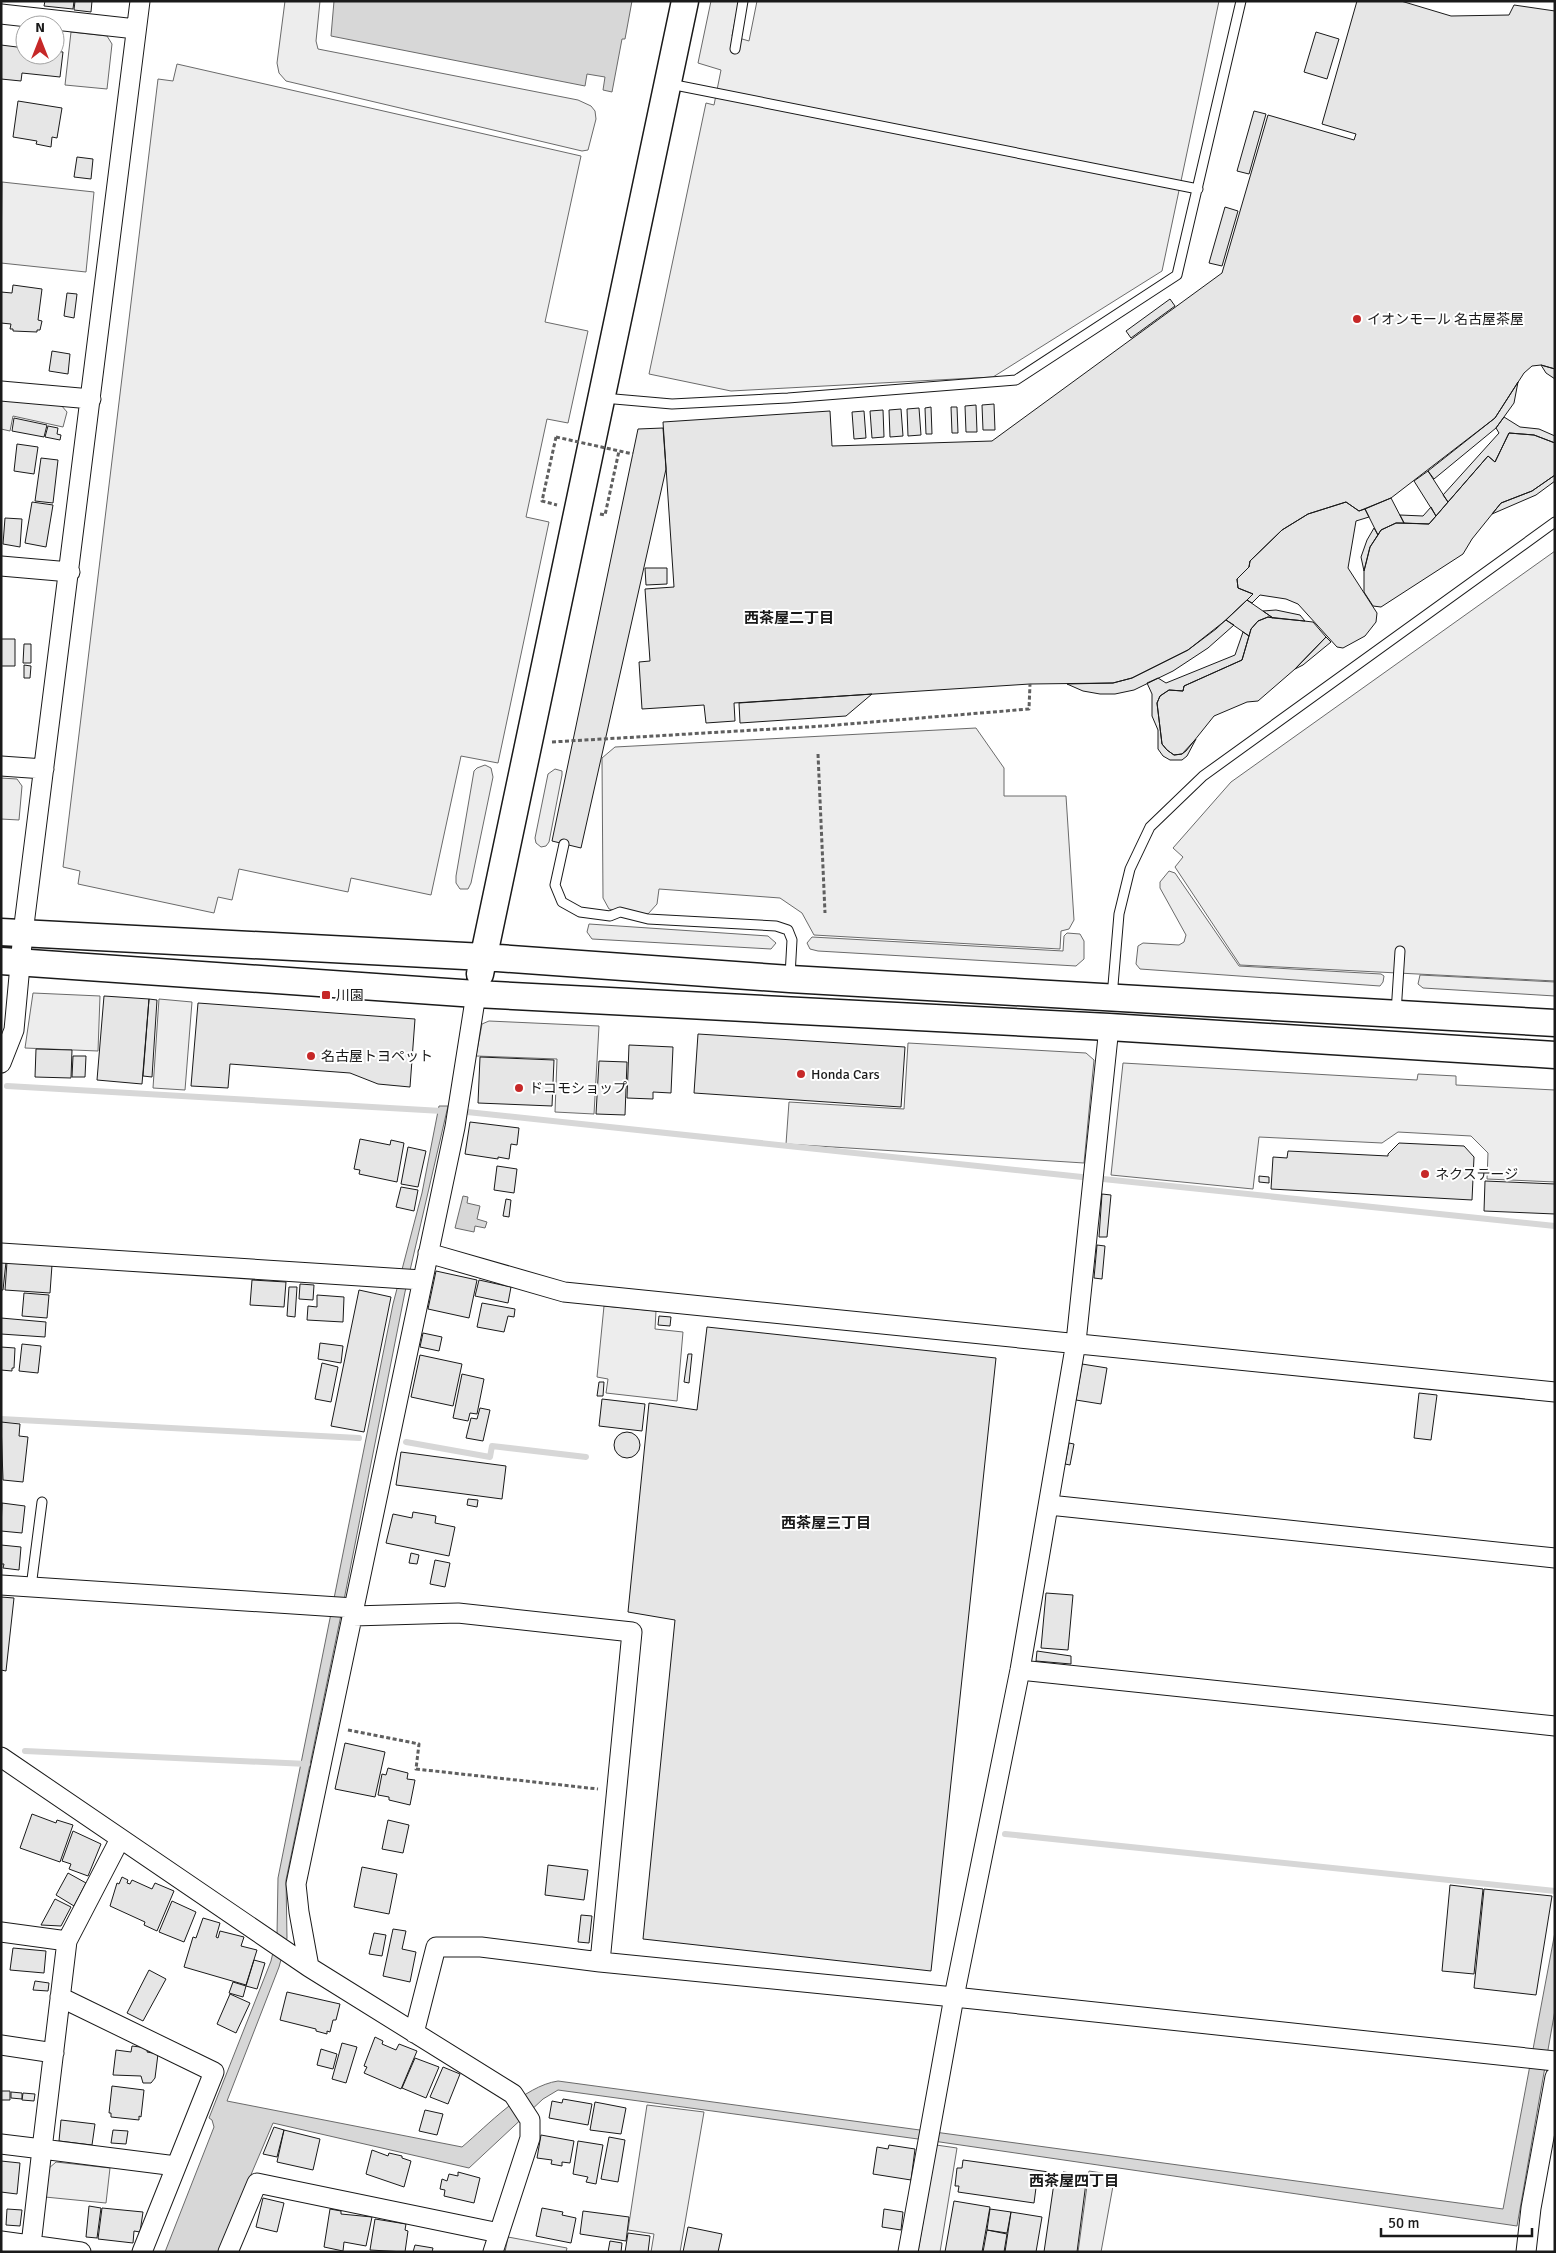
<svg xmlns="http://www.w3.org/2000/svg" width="1556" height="2253" viewBox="0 0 1556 2253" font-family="Signika,'Noto Sans JP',sans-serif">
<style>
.built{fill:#ededed;stroke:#6a6a6a}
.water{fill:#d7d7d7;stroke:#6a6a6a}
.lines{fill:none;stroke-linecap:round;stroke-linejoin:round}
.stream{stroke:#d7d7d7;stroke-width:6}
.building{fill:#e6e6e6;stroke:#1a1a1a}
.lane-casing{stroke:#1a1a1a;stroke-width:11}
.street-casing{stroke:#1a1a1a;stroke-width:21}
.secondary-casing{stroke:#1a1a1a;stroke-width:29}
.path{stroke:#5f5f5f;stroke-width:3;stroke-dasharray:4 2.5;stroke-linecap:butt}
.lane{stroke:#fff;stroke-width:9}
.street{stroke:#fff;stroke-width:19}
.secondary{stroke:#fff;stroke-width:26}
.path-bridge{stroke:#5f5f5f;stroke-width:3;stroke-dasharray:4 2.5;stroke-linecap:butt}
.poi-dot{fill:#c62828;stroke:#fff;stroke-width:2}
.labels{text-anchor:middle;stroke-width:4;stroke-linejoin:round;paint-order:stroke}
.poi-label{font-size:14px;fill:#1a1a1a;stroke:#fff;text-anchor:start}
.neighbourhood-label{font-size:15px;font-weight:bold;fill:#1a1a1a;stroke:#fff}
</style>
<rect width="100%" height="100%" fill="#fff"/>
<path class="built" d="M285 1H320L316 41 318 49 578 100 591 106 595 111 596 119 588 150 582 151 286 81 279 73 277 63Z
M711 1H739L732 36 749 41 757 1H1219L1162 271 993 377 731 391 649 374 706 103 714 105 721 70 698 63Z
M71 32 107 36 112 44 107 89 65 85Z
M177 64 581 156 545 322 588 331 568 423 547 419 526 517 549 522 498 763 461 756 431 895 351 878 348 892 239 869 232 900 218 897 214 913 78 884 80 871 63 867 158 79 173 81Z
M2 182 94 192 86 272 1 263Z
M1 399 61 405 67 412 63 427 13 416 10 431 1 429Z
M1555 551V981L1240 965 1175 867 1183 857 1173 848 1231 782Z
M976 728 1004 768V796H1066L1074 920 1069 929 1061 931 1060 949 814 935 802 913 780 898 659 889 657 904 648 914 620 912 609 909 603 898 602 758 615 747Z
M485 765 491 768 493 777 471 883 468 889H460L456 883V876L474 771 477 768Z
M555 769 562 771V775L549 842 546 846 541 847 536 843 535 838 548 774Z
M1 778 17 779 22 786 19 820 1 819Z
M1169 871 1175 873 1239 966 1381 974 1384 976 1383 982 1380 986 1140 969 1136 964 1138 946 1143 943 1179 945 1184 942 1186 935 1160 888V882Z
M589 924 768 936 776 943 771 949 592 939 587 932Z
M1067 933 1080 934 1084 941V959L1076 966 818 951 810 949 807 943 812 937 1063 951 1064 936Z
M1420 975 1555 982V996L1423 988 1418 984Z
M33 993 100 996 98 1051 25 1048Z
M159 999 192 1002 185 1090 153 1088Z
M489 1021 599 1026 594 1114 555 1112 557 1059 476 1056 482 1024Z
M908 1043 1086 1053 1094 1060 1084 1163 786 1144 789 1102 904 1109Z
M1123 1063 1417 1080 1418 1074 1456 1076V1085L1555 1090V1182L1487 1179 1488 1153 1471 1136 1398 1132 1382 1143 1259 1137 1253 1189 1111 1175Z
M604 1306 656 1311 655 1329 683 1332 677 1401 606 1393 608 1379 597 1377Z
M647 2105 704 2112 680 2252H651L654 2234 628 2230Z
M936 2145 957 2148 940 2252H918Z
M56 2162 110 2168 106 2203 45 2197 48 2169Z
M1089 2171 1115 2175 1101 2252H1078Z
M508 2237 567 2248 566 2252H505Z"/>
<path class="water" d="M334 1H632L625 39H622L612 92 603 90 605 77 587 74 585 86 331 36Z
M439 1106H448L405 1292 340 1620 286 1880 287 1938 279 1967 227 2101 462 2147C488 2125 524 2086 558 2081L1503 2209 1555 1932V2010L1517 2226 940 2142 558 2090 543 2099 469 2168 273 2123 218 2252H165L214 2127 212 2120 209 2118 271 1961 277 1935 278 1878 393 1304 422 1193Z
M463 1196 468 1197 467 1203 480 1206 477 1219 487 1222 485 1228 475 1226 474 1232 455 1228Z"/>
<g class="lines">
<path class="stream" d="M7 1086 442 1111
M467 1112 1082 1177
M1103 1179 1555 1226
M1 1419 359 1438
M406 1442 490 1457 492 1446 586 1457
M25 1751 307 1764
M1005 1834 1555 1891"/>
</g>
<path class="building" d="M45 1H74L73 9 44 6Z
M75 1H92L91 12 74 10Z
M1357 1H1401L1451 16 1509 15 1514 5 1555 11V369L1541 365 1532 366 1524 373 1495 418 1391 498 1359 511 1346 502 1308 514 1282 530 1250 561 1249 567 1237 579 1238 588 1253 594 1247 600 1216 629 1188 650 1132 678 1113 683 1030 684 734 703 735 721 706 723 704 705 642 709 639 662 650 661 645 589 674 587 663 422 830 411 832 446 992 441 1222 273 1268 115 1354 140 1356 134 1322 124Z
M1316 32 1339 39 1327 79 1304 72Z
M1 45 25 48V55H55V51L63 52 60 77 22 73 21 81 1 79Z
M18 101 62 108 57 138 52 137 51 147 36 144 37 141 13 137Z
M1254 111 1266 114 1249 174 1237 171Z
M77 157 93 159 91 179 74 177Z
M1225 207 1238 211 1222 266 1209 263Z
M13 285 42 289 38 320 42 321 40 330H37V332L13 331V329H10L11 324 1 323V292L12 293Z
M67 293 77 294 74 318 64 316Z
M1170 299 1175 306 1131 338 1126 331Z
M52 351 70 354 68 374 49 371Z
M1541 365 1555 369V379L1546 373Z
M1518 382 1514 403 1496 428 1434 479 1428 471 1495 418Z
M994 404 995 430H983L982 405Z
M976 405 977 432H966L965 406Z
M931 407 932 434H926L925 408Z
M951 407H957L958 433H952Z
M919 408 921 435 908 436 907 409Z
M901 409 903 436 890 437 889 410Z
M883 410 884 437 872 438 870 411Z
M864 411 866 438 854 439 852 412Z
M1504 417 1520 427 1539 429 1555 436V443L1534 435 1509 433 1495 462 1488 456 1448 502 1443 495 1499 433 1496 428Z
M14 418 47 425 44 437 12 431Z
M48 426 58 428 57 434 61 435 60 440 45 437Z
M663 428 666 469 581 848 552 841 638 429Z
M1509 433 1534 435 1555 443V475L1532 491 1501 503 1472 539 1463 554 1381 607 1373 606 1364 592V571L1370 547 1381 530 1396 523 1429 524 1488 456 1495 462Z
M17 444 38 447 34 474 14 471Z
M41 458 58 460 53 503 35 501Z
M1428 471 1448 502 1436 516 1414 481Z
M1555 475V481L1536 495 1492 514 1501 503 1532 491Z
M1391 498 1404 523H1396L1381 530 1378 535 1365 509Z
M32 502 53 505 46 547 25 543Z
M1346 502 1359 511 1365 509 1369 517 1356 521 1348 568 1377 613 1376 622 1365 636 1343 648 1337 647 1298 604 1286 599 1260 595 1252 603 1247 600 1253 594 1238 588 1237 579 1249 567 1250 561 1282 530 1308 514Z
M1431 507 1436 516 1429 524 1404 523 1400 515 1423 516Z
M5 518 22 519 20 547 3 544Z
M1374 528 1378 535 1370 547 1364 571 1361 557 1367 540Z
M645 568H667V584L646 585Z
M1247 600 1273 618 1268 617 1258 621 1251 629 1249 636 1226 620Z
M1276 610 1300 615 1305 621 1273 618 1263 611Z
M1268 617 1313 622 1326 637 1295 669 1258 701 1247 702 1214 716 1186 751 1182 754 1174 755 1167 750 1162 744 1157 703 1160 696 1169 690 1183 691 1184 686 1242 660 1251 629 1258 621Z
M1226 620 1234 625 1208 648 1173 671 1134 690 1115 694H1100L1083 691 1067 684 1113 683 1132 678 1188 650Z
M1243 632 1249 636 1242 660 1184 686 1183 691 1169 690 1160 696 1157 703 1162 744 1167 750 1174 755 1182 754 1196 739 1187 756 1182 760H1170L1163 756 1158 749V730L1152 716V694L1147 683 1158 678 1166 683 1235 655Z
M1326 637 1331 642 1303 665 1295 669Z
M1 639H15V666H1Z
M24 644H31V663H23Z
M24 665 31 666 30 678H24Z
M872 694 846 716 740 723 739 703Z
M104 996 149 999 142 1084 97 1080Z
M149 999 157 1000 152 1077 143 1076Z
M198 1003 415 1019 410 1087 378 1084 350 1073 230 1064 228 1088 191 1086Z
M698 1034 905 1047 901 1107 694 1093Z
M629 1045 673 1047 671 1093 653 1092V1099L627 1098Z
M36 1049 72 1050 71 1078 35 1077Z
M73 1056H86L85 1077H72Z
M480 1057 554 1060 552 1106 478 1103Z
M599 1061 627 1062 625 1115 596 1114Z
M470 1122 519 1128 517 1145 511 1144 509 1159 498 1157V1159L465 1154Z
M360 1139 390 1145 391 1140 404 1143 397 1182 359 1174 360 1170 354 1169Z
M1399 1143 1464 1146 1474 1157 1472 1200 1271 1189 1273 1157 1287 1158 1288 1151 1388 1156V1154Z
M408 1147 426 1151 418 1187 401 1184Z
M497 1166 517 1169 514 1193 494 1190Z
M1259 1176 1269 1177V1183L1259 1182Z
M1485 1181 1555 1184V1214L1484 1211Z
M401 1187 418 1190 414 1211 396 1207Z
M1102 1194 1111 1195 1107 1237H1099Z
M506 1199 511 1200 509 1217 503 1216Z
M1097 1245 1105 1246 1102 1279 1094 1278Z
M1 1261 6 1262 3 1290H1Z
M7 1262 52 1265 50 1293 5 1290Z
M436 1271 477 1280 469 1318 428 1309Z
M252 1280 286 1282 284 1307 250 1305Z
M479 1280 511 1287 508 1303 475 1296Z
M300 1284 314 1285 313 1300 299 1299Z
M289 1287H297L295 1317 287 1316Z
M359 1290 391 1297 364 1432 331 1426Z
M24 1293 49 1295 47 1318 22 1316Z
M317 1295 344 1297 343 1322 307 1320 308 1306 317 1307Z
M482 1303 515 1309 514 1317 508 1316 504 1332 477 1327Z
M659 1316 671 1317 670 1326 658 1325Z
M1 1318 46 1322 45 1337 1 1334Z
M707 1327 996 1358 931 1971 643 1939 675 1620 628 1612 649 1403 697 1410Z
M423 1333 442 1337 439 1351 420 1347Z
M320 1343 343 1346 341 1363 318 1359Z
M22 1344 41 1346 38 1373 19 1371Z
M1 1347 15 1348 14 1368H12V1371L1 1370Z
M688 1354H692L689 1383 684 1382Z
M420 1355 462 1364 453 1406 411 1397Z
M322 1363 338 1367 331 1402 315 1399Z
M1082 1364 1107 1368 1101 1404 1076 1400Z
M462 1374 484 1379 477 1414 470 1413 468 1421 453 1418Z
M599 1382H604L603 1396H597Z
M1419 1393 1437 1395 1431 1440 1414 1438Z
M602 1399 645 1404 642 1431 599 1426Z
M480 1408 490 1410 483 1441 466 1438 471 1418 477 1419Z
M1 1422 20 1424 19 1436 28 1437 23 1482 3 1480Z
M614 1445a13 13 0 1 1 26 0a13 13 0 1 1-26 0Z
M1069 1443 1074 1444 1070 1465 1065 1464Z
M401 1452 506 1466 502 1499 396 1485Z
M468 1499 478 1500 477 1507 467 1505Z
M2 1503 25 1506 22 1533 1 1531Z
M413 1512 436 1516 435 1523 455 1527 449 1556 386 1543 393 1514 412 1518Z
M1 1545 21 1547 19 1570 3 1568 4 1564H1Z
M411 1553 419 1555 417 1564 409 1563Z
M435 1560 450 1563 445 1587 430 1584Z
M1046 1593 1073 1595 1068 1650 1041 1648Z
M1 1597 14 1598 6 1671 1 1670Z
M1037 1651 1071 1656V1664L1036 1661Z
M345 1743 385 1752 375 1797 335 1789Z
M388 1768 408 1773 407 1779 415 1780 410 1805 389 1800V1797L378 1795 382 1774 386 1775Z
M32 1814 56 1823 57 1820 73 1825 60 1862 20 1848Z
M388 1820 409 1825 403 1853 382 1849Z
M73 1831 101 1844 88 1876 69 1869 71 1864 62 1861Z
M548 1865 588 1870 584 1900 545 1895Z
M362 1867 397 1874 389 1914 354 1907Z
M68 1873 86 1883 74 1906 56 1895Z
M122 1877 128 1880 127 1883 130 1884 132 1880 152 1889 155 1883 174 1891 157 1931 144 1925 145 1922 110 1906 117 1883 119 1884Z
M1450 1885 1483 1889 1474 1974 1442 1971Z
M1484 1889 1552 1896 1536 1995 1474 1988Z
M55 1899 71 1907 61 1926 41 1925Z
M172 1901 196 1912 184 1942 159 1932Z
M581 1915 592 1916 589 1943 578 1942Z
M203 1918 220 1923 216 1937 218 1938 220 1931 244 1937 241 1946 257 1950 246 1985 184 1967 193 1937 196 1938Z
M393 1929 406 1931 402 1949 416 1952 410 1982 383 1976Z
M374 1933 386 1935 382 1956 369 1954Z
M13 1948 46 1951 44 1973 10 1970Z
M254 1960 265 1963 257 1989 246 1986Z
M149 1970 166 1979 143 2021 127 2013Z
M35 1981 49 1983 48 1991 33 1990Z
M233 1982 246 1986 243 1997 229 1993Z
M287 1992 340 2004 336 2020H333L330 2032 327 2031V2034L316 2031V2029L280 2020Z
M230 1994 250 2003 236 2033 217 2024Z
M375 2037 383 2041 382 2044 396 2050 399 2044 417 2051 401 2089 364 2073 367 2067 364 2066Z
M342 2043 357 2047 346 2083 332 2079Z
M132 2046 148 2048 147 2052 158 2054 155 2078 151 2083H143L141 2076 113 2075 116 2050 131 2052Z
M321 2049 337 2054 333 2069 317 2065Z
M415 2058 439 2067 426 2098 402 2088Z
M443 2067 460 2074 448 2104 430 2097Z
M112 2086 144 2090 141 2117 139 2116V2120L111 2117V2113H109Z
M1 2091H10V2100H1Z
M11 2092 22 2093V2099L11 2098Z
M23 2093 35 2094 34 2101 22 2100Z
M563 2099 592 2104 588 2125 549 2118 552 2101 562 2103Z
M595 2102 626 2108 621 2134 590 2130Z
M425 2110 443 2114 437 2135 419 2131Z
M61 2120 95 2124 92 2145 59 2141Z
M274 2127 284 2130 277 2157 263 2154Z
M113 2130 128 2131 126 2144 111 2143Z
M284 2130 320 2139 313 2170 277 2162Z
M541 2135 574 2141 570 2163 562 2162V2166L551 2164 552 2160 537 2158Z
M609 2137 625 2140 618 2182 601 2179Z
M578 2141 603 2145 596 2184 586 2182 588 2177 573 2174Z
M889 2145 915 2149 911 2180 873 2174 877 2147 888 2149Z
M372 2150 388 2156 389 2153 402 2156V2158L411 2161 404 2187 366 2174Z
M963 2160 1049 2172 1048 2182 1037 2180 1034 2203 958 2192 959 2186H955L957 2168H962Z
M1 2161 20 2163 17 2194 1 2192Z
M458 2172 480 2178 474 2203 444 2196 445 2190 440 2189 442 2179 447 2181 449 2174 458 2176Z
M1063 2172 1087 2175 1077 2252H1044L1055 2176 1062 2177Z
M263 2198 284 2203 277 2232 256 2227Z
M954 2201 990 2207 982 2252H945Z
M89 2206 101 2208 97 2238 86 2237Z
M102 2208 143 2212 140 2232 134 2231 133 2243 98 2239Z
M542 2208 563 2212 562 2215 576 2218 571 2243 536 2236Z
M7 2209 22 2210 20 2226 6 2225Z
M330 2209 341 2211V2214L372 2217 366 2246 344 2242 343 2251 324 2247Z
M884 2209 903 2212 901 2230 882 2227Z
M990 2209 1011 2212 1007 2233 987 2230Z
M583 2211 629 2217 626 2241 580 2234Z
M1011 2212 1042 2217 1036 2252H1005Z
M375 2219 406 2224 405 2230 408 2231 405 2252 370 2250Z
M688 2227 722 2234 718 2252H683Z
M987 2230 1007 2234 1004 2252H983Z
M628 2233 650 2236 648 2252H625Z
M610 2241 622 2243 621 2252H608Z
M415 2245 433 2248 432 2252H413Z"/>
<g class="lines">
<g class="lane-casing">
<path id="lane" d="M735 49 743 1
M670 84 1198 189
M603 398 672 404 788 398 1016 380 1177 275 1241 1
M564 844 555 885 562 902 580 912 610 916 620 912 648 919 776 926 788 930 792 940 790 976
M1112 997 1119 914 1130 869 1150 827 1203 776 1555 522
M1396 1013 1400 951
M31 1587 42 1502"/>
</g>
<g class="street-casing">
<path id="street" d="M1 14 136 29
M1 391 91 399
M1 566 70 572
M1 766 44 769
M1 1063 14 1030 23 933 140 1
M1 1253 422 1280
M428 1253 564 1292 1555 1392
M1049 1505 1555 1558
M1 1585 354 1608
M353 1616 458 1613 632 1632 600 1962
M1020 1670 1555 1726
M1 1757 309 1967 513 2094 530 2120V2138L493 2252
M1 1932 67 1941
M309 1967 299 1912 296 1884 455 1127 476 994
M60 1997 214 2072 142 2252
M414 2033 436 1947H481L600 1962 954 1997 1555 2061
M1 2045 54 2053
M1 2144 42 2149 67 1941 120 1839
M1 2241 81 2252
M31 2245 42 2149 176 2166
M228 2252 257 2183 499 2233
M908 2252 954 1997 1020 1670 1076 1342 1109 1027
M1526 2252 1531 2208 1555 2077"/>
</g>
<g class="secondary-casing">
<path id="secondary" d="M1 932 484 957 790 979 1555 1023
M1 961 476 994 1109 1027 1555 1055
M480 974 685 1"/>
</g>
<path class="path" d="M556 437 542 501 557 505
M600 514 605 515 619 451
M552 742 824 726 1029 709 1030 684
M818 754 825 913
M348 1730 419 1744 416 1769 598 1789"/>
<use href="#lane" class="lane"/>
<use href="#street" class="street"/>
<use href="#secondary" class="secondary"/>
<path class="path-bridge" d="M556 437 633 454"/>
</g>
<g class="poi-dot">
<circle cx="1357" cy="319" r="5"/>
<rect x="321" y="990" width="10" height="10" rx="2.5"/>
<circle cx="311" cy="1056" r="5"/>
<circle cx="801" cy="1074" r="5"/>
<circle cx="519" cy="1088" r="5"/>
<circle cx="1425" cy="1174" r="5"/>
</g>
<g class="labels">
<g class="poi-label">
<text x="1367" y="324">イオンモール 名古屋茶屋</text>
<text x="336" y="1000">川園</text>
<text x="321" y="1061">名古屋トヨペット</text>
<text x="811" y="1079">Honda Cars</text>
<text x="529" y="1093">ドコモショップ</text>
<text x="1435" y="1179">ネクステージ</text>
</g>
<g class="neighbourhood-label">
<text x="789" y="623">西茶屋二丁目</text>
<text x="826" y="1528">西茶屋三丁目</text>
<text x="1074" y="2186">西茶屋四丁目</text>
</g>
</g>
<rect width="1556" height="2253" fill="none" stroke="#1a1a1a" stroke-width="5"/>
<g transform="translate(40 40)"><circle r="24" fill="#ffffff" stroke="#a3a3a3"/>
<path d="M0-4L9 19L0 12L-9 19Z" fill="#c62828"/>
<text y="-8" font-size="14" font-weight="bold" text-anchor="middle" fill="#1a1a1a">N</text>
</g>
<path d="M1381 2228v8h151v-8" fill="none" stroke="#1a1a1a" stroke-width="2.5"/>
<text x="1388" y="2228" font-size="15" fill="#1a1a1a" stroke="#ffffff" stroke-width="4" paint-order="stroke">50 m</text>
</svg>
